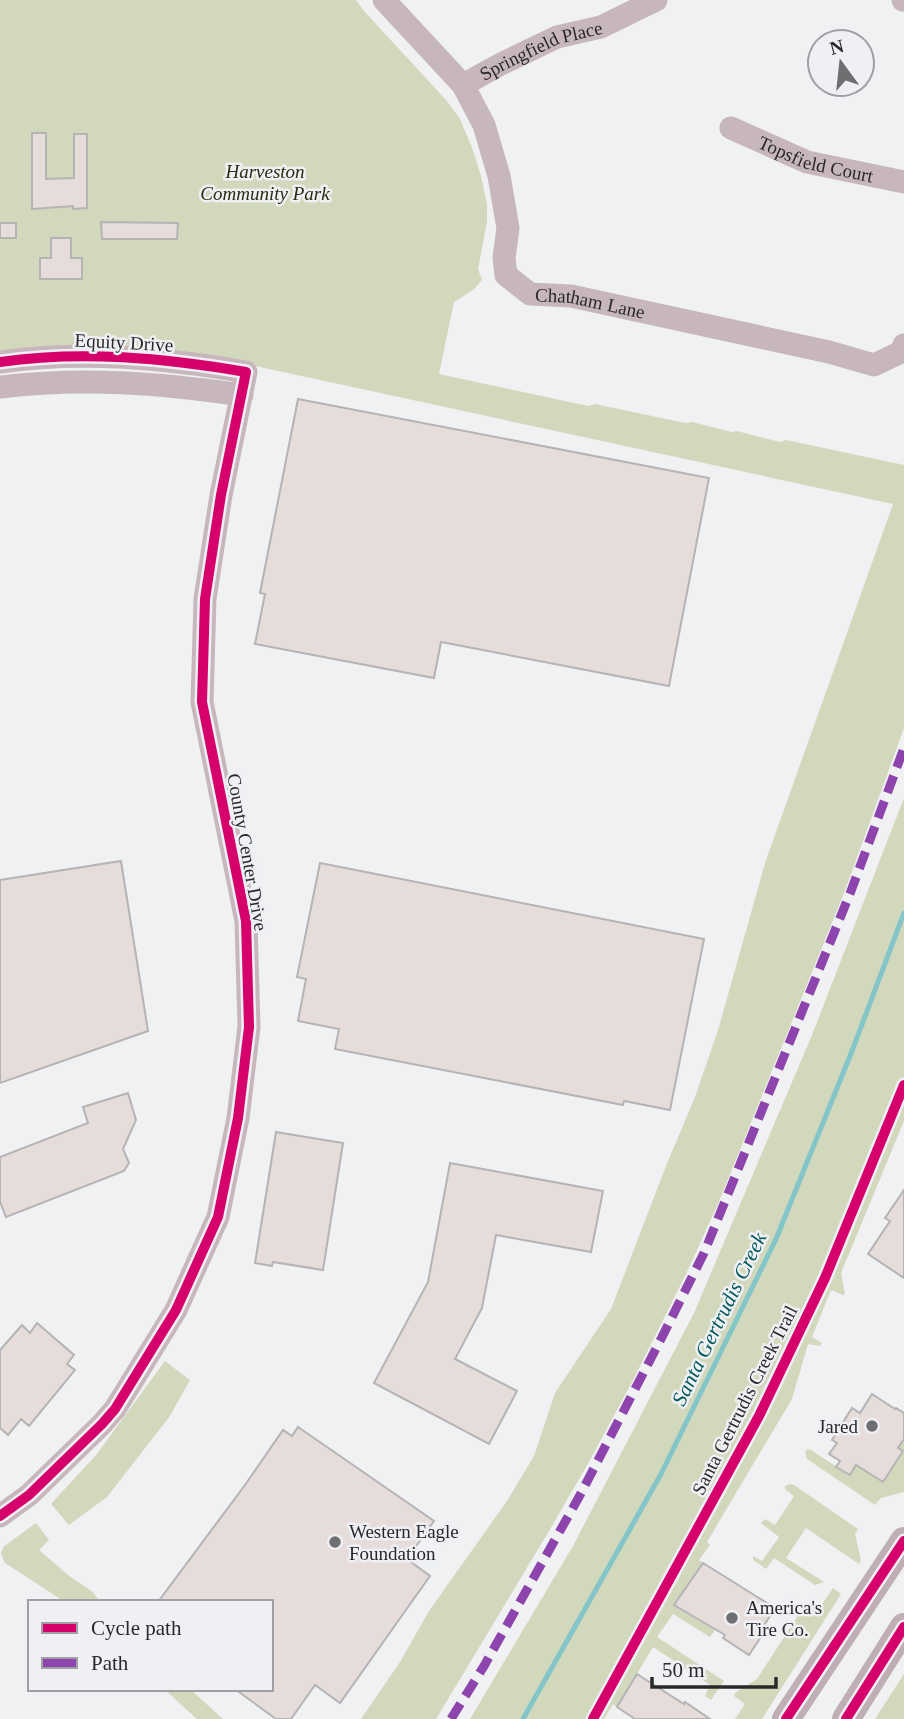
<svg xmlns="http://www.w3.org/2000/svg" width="904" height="1719" viewBox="0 0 904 1719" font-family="Georgia,serif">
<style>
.green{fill:#d2d8bb}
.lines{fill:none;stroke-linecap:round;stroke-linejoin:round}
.stream{stroke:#83c5c8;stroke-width:5}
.building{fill:#e6dcda;stroke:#b4b4b5;stroke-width:2}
.minor{stroke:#c7b7bc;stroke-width:23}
.major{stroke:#bfaeb4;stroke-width:28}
.quiet{stroke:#8e44ad;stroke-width:9;stroke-dasharray:18 9;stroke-linecap:butt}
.cycleway-casing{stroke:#eef0f4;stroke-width:15}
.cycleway{stroke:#d6006c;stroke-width:10}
.poi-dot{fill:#6e6f71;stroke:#eef0f4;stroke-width:2.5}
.labels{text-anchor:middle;stroke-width:5;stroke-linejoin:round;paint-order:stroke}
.street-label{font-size:19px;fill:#29292b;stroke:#eef0f4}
.park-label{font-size:19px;font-style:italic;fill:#2a2e11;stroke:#eef0f4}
.poi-label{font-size:19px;fill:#29292b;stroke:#eef0f4;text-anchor:start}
.water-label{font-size:21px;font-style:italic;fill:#01585a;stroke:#eef0f4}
</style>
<rect width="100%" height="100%" fill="#eff1f3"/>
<path class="green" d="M0 0H356L364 11 447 101 460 119 473 150 481 176 487 204V222L478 269 482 280 473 290 454 302 439 374 588 406 595 404 685 423 692 422 732 432 737 431 780 442 786 440 904 465V728L844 893 718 1204 686 1274 632 1382 590 1460 552 1526 436 1719H361L400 1662 429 1611 507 1501 534 1456 555 1393 611 1309 666 1166 695 1097 719 1027 765 863 893 504 237 362 0 354Z
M904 798V1121L841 1273 845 1294 843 1295 831 1290 812 1337 822 1343 820 1346 808 1344 792 1399 707 1542 710 1545 699 1560 703 1563 674 1605 715 1630 710 1637 673 1614 657 1637 724 1681 711 1700 705 1696 710 1685 653 1647 617 1707 613 1704 604 1719H470L573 1546 694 1313 812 1035Z
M165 1361 190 1380 170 1416 107 1497 69 1525 51 1504 96 1455Z
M904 1439V1492L881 1498 875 1505 807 1459 805 1452 807 1449 811 1450 849 1475 856 1465 883 1482 903 1452 898 1448Z
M790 1484 794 1485 858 1529 855 1534 861 1560 859 1564 806 1528 786 1558 824 1582 815 1585 774 1558 766 1569 753 1560V1556L762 1561 779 1537 761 1523 765 1519 775 1525 794 1496 785 1489V1486Z
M36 1523 49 1540 39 1550 68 1575 93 1592 100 1602H65L5 1563 1 1554 3 1547Z
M833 1588 841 1594 762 1719H735L745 1704 734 1696 735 1693 757 1679 803 1608 823 1603Z
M904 1674V1719H875Z
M164 1689H190L223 1719H197Z"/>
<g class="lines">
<path class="stream" d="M523 1719 661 1474 776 1239 852 1051 904 913"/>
</g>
<path class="building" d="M32 133H46V179L74 178V134H87V208L73 209V206L32 209Z
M101 222 178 223 177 239H102Z
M0 223H16V238H0Z
M51 238H71V258H82V279H40V258H51Z
M298 399 709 478 669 686 441 642 434 678 255 644 265 594 260 593Z
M121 861 148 1031 0 1083V880Z
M320 863 704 939 670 1110 624 1101 623 1105 335 1049 339 1029 298 1021 306 979 297 977Z
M128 1093 136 1120 123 1149 129 1163 124 1171 6 1217 0 1202V1157L88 1123 83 1107Z
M276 1132 343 1143 323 1270 273 1262 272 1266 255 1263Z
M450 1163 603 1191 591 1252 496 1235 482 1308 455 1359 517 1391 489 1444 374 1383 428 1282Z
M904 1190V1278L868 1254 890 1221 885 1218Z
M37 1323 74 1355 67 1364 75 1370 29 1426 21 1419 8 1435 0 1428V1350L22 1325 30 1333Z
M872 1394 895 1409 896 1408 904 1413V1439L898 1448 903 1451 883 1482 856 1465 850 1475 836 1467 840 1461 829 1454 837 1443 832 1440 852 1408 860 1413Z
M298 1427 434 1521 407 1559 430 1576 340 1703 315 1685 291 1719H276L235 1689H271V1602H158L245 1485 283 1430 292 1436Z
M703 1563 775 1608 763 1627 766 1629 749 1655 723 1638 725 1635 674 1605Z
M637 1674 684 1704 685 1702 710 1719H635L617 1707Z"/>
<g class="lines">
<g class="minor">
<path id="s1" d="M384 0 463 85 484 125 499 176 508 228 504 258 506 275 530 294 571 296 829 352 874 365 901 352 904 345"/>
<path d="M903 0H904"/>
<path id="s2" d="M463 85 501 64 557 37 601 27 656 0"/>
<path id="s3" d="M731 128 807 162 904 182"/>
<path d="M0 362C81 350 165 358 246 372L221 495 205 599 202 702 246 921 249 1027 238 1118 218 1217 176 1310 115 1409 102 1424 29 1495 0 1516"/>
<path d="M0 387C84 377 159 383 242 395"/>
</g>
<path class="major" d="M786 1719 904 1541
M846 1719 904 1627"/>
<path class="quiet" d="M451 1719 484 1666 579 1497 661 1339 704 1253 851 891 904 748"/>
<g class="cycleway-casing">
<path id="cycleway" d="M0 362C81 350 165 358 246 372L221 495 205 599 202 702 246 921 249 1027 238 1118 218 1217 176 1310 115 1409 102 1424 29 1495 0 1516
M593 1719 759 1416 825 1278 904 1085
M786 1719 904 1541
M846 1719 904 1627"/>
</g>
<use href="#cycleway" class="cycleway"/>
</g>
<g class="poi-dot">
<circle cx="872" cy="1426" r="7"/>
<circle cx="335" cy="1542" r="7"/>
<circle cx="732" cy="1618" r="7"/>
</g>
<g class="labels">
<g class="street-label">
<text dy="7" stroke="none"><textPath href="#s2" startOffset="86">Springfield Place</textPath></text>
<text dy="7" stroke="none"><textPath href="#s3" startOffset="91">Topsfield Court</textPath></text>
<text dy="7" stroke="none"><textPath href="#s1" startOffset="406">Chatham Lane</textPath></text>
<text transform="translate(124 342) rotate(3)" y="7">Equity Drive</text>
<text transform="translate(248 852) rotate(80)" y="7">County Center Drive</text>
<text transform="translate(744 1400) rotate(-63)" y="7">Santa Gertrudis Creek Trail</text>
</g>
<g class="park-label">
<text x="265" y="178">Harveston<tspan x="265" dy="22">Community Park</tspan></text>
</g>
<g class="poi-label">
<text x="858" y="1433" text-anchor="end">Jared</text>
<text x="349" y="1538">Western Eagle<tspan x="349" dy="22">Foundation</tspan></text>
<text x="746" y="1614">America's<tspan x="746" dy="22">Tire Co.</tspan></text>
</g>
<g class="water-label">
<text transform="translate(719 1319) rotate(-64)" y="7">Santa Gertrudis Creek</text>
</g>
</g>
<rect x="28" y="1600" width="245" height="91" fill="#eef0f4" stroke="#9fa0a4" stroke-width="2"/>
<rect x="42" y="1623" width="35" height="10" fill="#d6006c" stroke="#9fa0a4" stroke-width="2"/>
<text x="91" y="1635" font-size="21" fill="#29292b">Cycle path</text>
<rect x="42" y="1658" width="35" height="10" fill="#8e44ad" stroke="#9fa0a4" stroke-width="2"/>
<text x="91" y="1670" font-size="21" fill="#29292b">Path</text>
<g transform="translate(841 63) rotate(345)"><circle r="33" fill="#eef0f4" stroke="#9fa0a4" stroke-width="2"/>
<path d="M0-5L12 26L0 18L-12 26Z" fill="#6e6f71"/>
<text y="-10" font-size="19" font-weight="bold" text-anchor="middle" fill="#29292b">N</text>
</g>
<path d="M652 1677v10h124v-10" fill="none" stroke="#29292b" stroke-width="3.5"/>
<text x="662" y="1677" font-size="21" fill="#29292b" stroke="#eef0f4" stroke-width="5" paint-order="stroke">50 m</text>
</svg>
